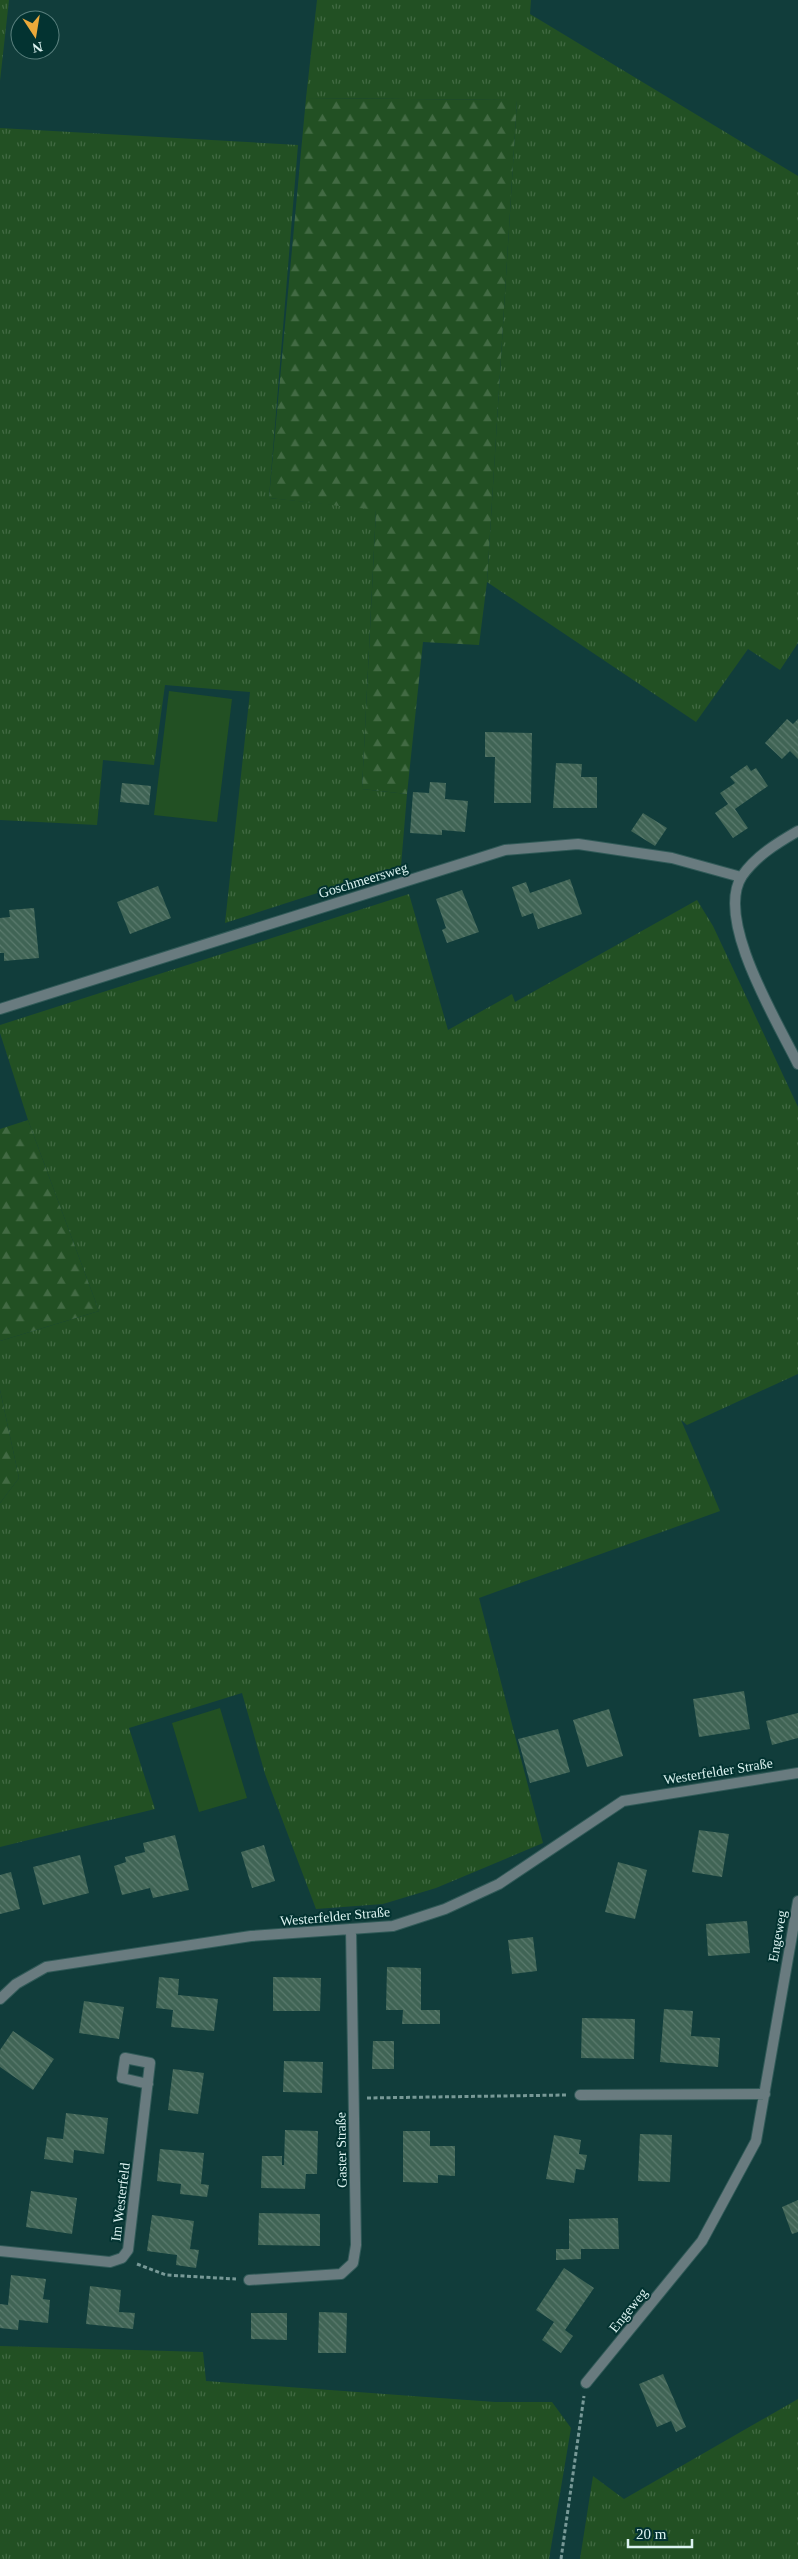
<svg xmlns="http://www.w3.org/2000/svg" width="798" height="2559" viewBox="0 0 798 2559" font-family="'Times New Roman',serif">
<style>
.grass{fill:url(#grass-tufts)}
.forest{fill:url(#forest-firs)}
.pitch{fill:#225023}
.building{fill:url(#building-back-hatch)}
.lines{fill:none;stroke-linecap:round;stroke-linejoin:round}
.minor-casing{stroke:#315a58;stroke-width:12}
.path{stroke:#789997;stroke-width:3;stroke-dasharray:4 2.5;stroke-linecap:butt}
.minor{stroke:#697b7f;stroke-width:10}
.labels{text-anchor:middle;stroke-width:4;stroke-linejoin:round;paint-order:stroke}
.street-label{font-size:14px;fill:#dcf3f1;stroke:#033331}
</style>
<defs>
<pattern id="grass-tufts" width="24" height="20" patternUnits="userSpaceOnUse" patternTransform="scale(1.25)"><rect width="24" height="20" fill="#225023"/><path d="M3 7l-1-3M5 7V3M7 7l1-3M15 17l-1-3M17 17v-4M19 17l1-3" fill="none" stroke="#426a43"/></pattern>
<pattern id="forest-firs" width="22" height="20" patternUnits="userSpaceOnUse" patternTransform="scale(1.25)"><rect width="22" height="20" fill="#225023"/><path d="M5 1l3.5 6h-7zM16 11l3.5 6h-7z" fill="#426a43"/></pattern>
<pattern id="building-back-hatch" width="6" height="6" patternUnits="userSpaceOnUse" patternTransform="scale(1.25)"><rect width="6" height="6" fill="#406455"/><path d="M-1 5l2 2M0 0l6 6M5-1l2 2" fill="none" stroke="#5b7b6e"/></pattern>
</defs>
<rect width="100%" height="100%" fill="#113d3b"/>
<path class="grass" d="M0 0H9L0 81Z
M317 0H531L530 14 798 176V643L780 670 748 649 696 722 487 582 517 100 306 98Z
M0 128 298 145 269 498 376 509 362 789 407 794 401 866 225 923 250 692 165 685 154 765 103 760 97 825 0 820Z
M409 894 448 1030 512 994 515 1002 697 900 713 926 798 1107V1374L687 1425 681 1420 720 1511 479 1598 543 1843 436 1888 383 1904 316 1909 265 1774 242 1693 129 1728 155 1809 0 1847V1503L19 1478 0 1390V1341L99 1311 28 1120 0 1033V1025Z
M0 2346 203 2352 206 2381 495 2402H552L571 2428 549 2559H0Z
M798 2399V2559H580L593 2476 624 2499Z"/>
<path class="forest" d="M306 98 517 100 487 582 479 645 423 642 407 794 362 789 376 510 269 498Z
M28 1120 99 1311 0 1341V1129Z
M0 1390 19 1478 0 1503Z"/>
<path class="pitch" d="M169 691 232 699 217 822 154 815Z
M220 1708 247 1798 199 1812 172 1723Z"/>
<path class="building" d="M787 719 793 724 798 719V759L790 751 782 759 765 743Z
M485 732 532 733 531 803H494L495 757H485Z
M556 763 582 764 581 777H597V808H553Z
M747 765 751 771 756 768 768 786 735 809 748 828 733 838 715 813 728 804 720 793 735 783 730 777Z
M430 782 446 783 445 799 468 801 465 832 442 830V835L410 833 413 792 429 793Z
M122 783 151 786 149 805 120 802Z
M643 813 667 828 655 846 631 831Z
M570 879 582 914 538 929 533 913 522 917 512 887 526 882 530 893Z
M158 886 171 918 130 934 117 902Z
M462 890 479 932 447 943 442 930 446 928 436 899Z
M34 908 39 958 4 961V953H0V918L10 917 9 910Z
M744 1691 750 1729 699 1737 693 1699Z
M609 1709 623 1756 587 1767 573 1720Z
M798 1713V1738L772 1745 766 1721Z
M558 1729 570 1772 530 1783 518 1739Z
M699 1830 729 1834 722 1877 692 1872Z
M175 1835 189 1890 153 1898 150 1888 122 1895 114 1866 126 1862 125 1857 145 1852 143 1843Z
M264 1845 275 1881 252 1888 241 1852Z
M80 1855 89 1893 43 1905 33 1867Z
M618 1862 647 1870 635 1919 605 1912Z
M11 1872 20 1909 0 1914V1875Z
M747 1921 750 1953 708 1956 706 1924Z
M533 1937 537 1971 512 1974 508 1940Z
M387 1967 421 1968V2010H440V2024H402L403 2010H386Z
M159 1977 179 1979 178 1995 218 1999 214 2031 171 2027 173 2010 156 2008Z
M273 1977 321 1978 320 2011H273Z
M84 2001 124 2007 119 2039 79 2033Z
M664 2009 693 2011 691 2036 720 2038 718 2067 660 2062Z
M582 2018 635 2019 634 2059 581 2058Z
M13 2031 54 2059 33 2090 0 2067V2050Z
M373 2041H394V2069H372Z
M284 2061 323 2062 322 2093 283 2092Z
M173 2069 204 2073 198 2114 168 2110Z
M66 2113 108 2118 104 2154 74 2150 73 2163 44 2159 47 2137 63 2139Z
M285 2130 318 2131 317 2174H306L305 2189 261 2188 262 2156H282V2165H284Z
M403 2131H430V2146H455V2176L438 2175V2183L403 2182Z
M640 2134 672 2135 670 2182 638 2181Z
M554 2135 581 2140 579 2154 587 2155 584 2170 576 2169 574 2183 546 2179Z
M160 2149 204 2153 201 2184 209 2185 207 2197 180 2194 181 2184 157 2181Z
M31 2191 77 2198 72 2234 26 2227Z
M798 2200V2232L792 2234 782 2207Z
M259 2213 320 2214V2246L258 2245Z
M152 2215 194 2221 190 2249 199 2250 196 2268 176 2265 177 2255 147 2251Z
M618 2218 619 2249H581V2259L556 2260V2249H569V2219Z
M564 2268 594 2288 565 2330 573 2336 561 2353 542 2340 554 2322 536 2310Z
M11 2275 46 2279 43 2299 50 2300 48 2323 19 2320 18 2330 0 2328V2304L8 2305Z
M90 2286 121 2290 119 2312 135 2313 133 2329 86 2324Z
M319 2312 347 2313 346 2353H318Z
M251 2313H287V2340L251 2339Z
M663 2374 686 2427 676 2432 671 2421 657 2427 639 2384Z"/>
<g class="lines">
<g class="minor-casing">
<path id="minor" d="M798 831C777 843 756 856 742 876 714 919 778 1023 798 1064
M0 1009 505 850 578 844 672 858 741 877
M0 1999 16 1984 46 1967 251 1936 393 1926 445 1909 499 1884 623 1801 798 1773
M580 2095 765 2094
M0 2251 110 2262 122 2258 128 2250 150 2063 125 2058 122 2078 148 2084
M249 2280 341 2274 353 2263 356 2245 351 1929
M586 2383 702 2241 756 2141 798 1901"/>
</g>
<path class="path" d="M367 2098 566 2095
M137 2264 166 2275 236 2279
M561 2559 584 2396"/>
<use href="#minor" class="minor"/>
</g>
<g class="labels">
<g class="street-label">
<text transform="translate(363 880) rotate(-17)" y="5">Goschmeersweg</text>
<text transform="translate(718 1771) rotate(-9)" y="5">Westerfelder Straße</text>
<text transform="translate(335 1916) rotate(-5)" y="5">Westerfelder Straße</text>
<text transform="translate(777 1936) rotate(-80)" y="5">Engeweg</text>
<text transform="translate(341 2150) rotate(-91)" y="5">Gaster Straße</text>
<text transform="translate(120 2202) rotate(-83)" y="5">Im Westerfeld</text>
<text transform="translate(628 2310) rotate(-51)" y="5">Engeweg</text>
</g>
</g>
<g transform="translate(35 35) rotate(168)"><circle r="24" fill="#033331" stroke="#5a807e"/>
<path d="M0-4L9 19L0 12L-9 19Z" fill="#eca93a"/>
<text y="-8" font-size="14" font-weight="bold" text-anchor="middle" fill="#dcf3f1">N</text>
</g>
<path d="M628 2539v8h64v-8" fill="none" stroke="#dcf3f1" stroke-width="2.5"/>
<text x="636" y="2539" font-size="15" fill="#dcf3f1" stroke="#033331" stroke-width="4" paint-order="stroke">20 m</text>
</svg>
